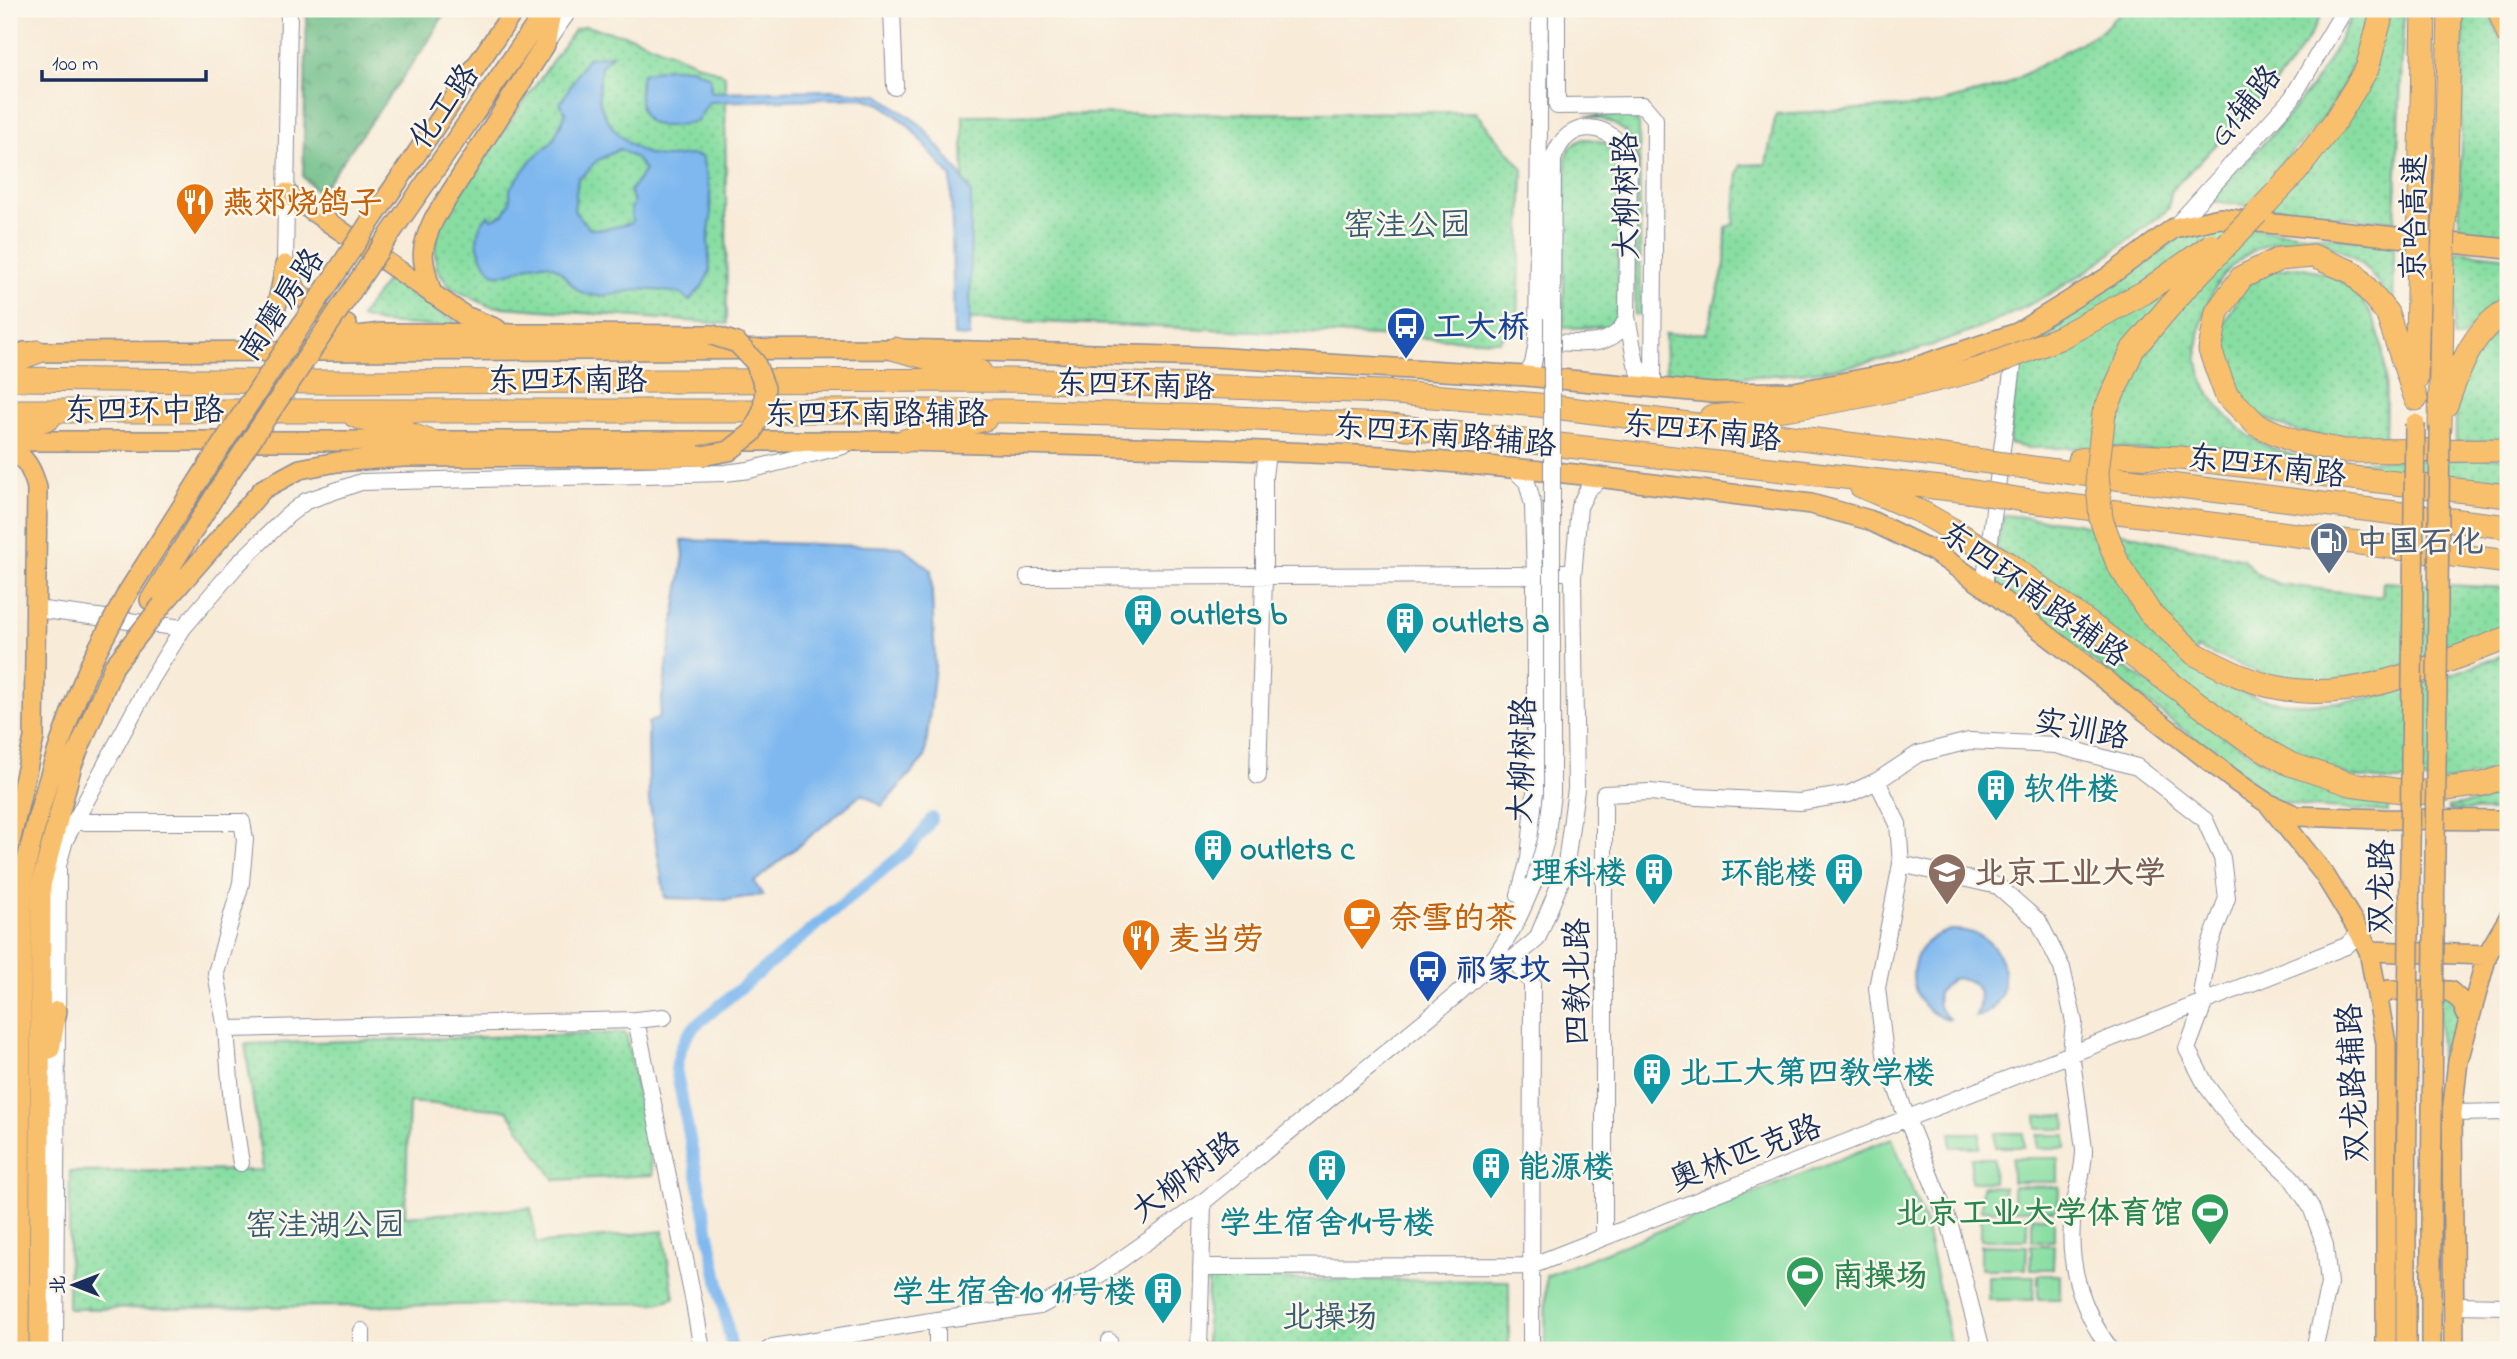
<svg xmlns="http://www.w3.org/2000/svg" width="2517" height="1359" viewBox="0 0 2517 1359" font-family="'Indie Flower','LXGW WenKai TC',sans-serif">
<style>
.grass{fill:#88dea2;stroke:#528680;stroke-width:2}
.forest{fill:url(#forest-crowns);stroke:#447673;stroke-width:2}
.park{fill:url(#park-dots);stroke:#528680;stroke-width:2}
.water{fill:#7eb8ef;stroke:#4c74a6;stroke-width:2;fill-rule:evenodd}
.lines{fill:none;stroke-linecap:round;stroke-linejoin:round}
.canal{stroke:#7eb8ef;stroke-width:12}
.minor-casing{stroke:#8a8d9b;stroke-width:18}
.major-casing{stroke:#8a8d9b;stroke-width:22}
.highway-casing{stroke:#8a8d9b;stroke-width:25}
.minor{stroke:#fff;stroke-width:16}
.major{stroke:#f8bf6c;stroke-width:19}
.highway{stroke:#f8bf6c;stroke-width:23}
.minor-bridge-casing{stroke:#8a8d9b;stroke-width:18;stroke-linecap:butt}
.major-bridge-casing{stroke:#8a8d9b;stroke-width:22;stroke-linecap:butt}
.highway-bridge-casing{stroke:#8a8d9b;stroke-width:25;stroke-linecap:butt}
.minor-bridge{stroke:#fff;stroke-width:16}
.major-bridge{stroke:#f8bf6c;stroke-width:19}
.highway-bridge{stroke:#f8bf6c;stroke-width:23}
.labels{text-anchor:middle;stroke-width:5;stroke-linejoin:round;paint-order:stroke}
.street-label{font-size:32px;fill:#1b2f5e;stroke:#fbf7ec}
.food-label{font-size:32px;font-weight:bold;fill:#c56008;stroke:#fbf7ec;text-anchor:start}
.park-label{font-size:32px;fill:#365b6f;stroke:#fbf7ec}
.transit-label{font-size:32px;font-weight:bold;fill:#164399;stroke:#fbf7ec;text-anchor:start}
.service-label{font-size:32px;font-weight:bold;fill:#4e5e75;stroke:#fbf7ec;text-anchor:start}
.culture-label{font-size:32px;font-weight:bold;fill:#0d838f;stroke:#fbf7ec;text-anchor:start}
.education-label{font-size:32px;font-weight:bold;fill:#785e54;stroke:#fbf7ec;text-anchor:start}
.leisure-label{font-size:32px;font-weight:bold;fill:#27864d;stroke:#fbf7ec;text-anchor:end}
</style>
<defs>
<pattern id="forest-crowns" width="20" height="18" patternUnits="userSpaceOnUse" patternTransform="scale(1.75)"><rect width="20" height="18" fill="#6ebd88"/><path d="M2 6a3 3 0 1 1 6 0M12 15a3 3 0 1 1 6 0" fill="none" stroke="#5a9a72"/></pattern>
<pattern id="park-dots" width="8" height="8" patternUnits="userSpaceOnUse" patternTransform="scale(1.75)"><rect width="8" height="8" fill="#88dea2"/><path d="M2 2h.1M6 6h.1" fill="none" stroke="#75bf8e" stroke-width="1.8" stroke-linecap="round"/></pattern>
</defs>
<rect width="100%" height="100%" fill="#fbf7ec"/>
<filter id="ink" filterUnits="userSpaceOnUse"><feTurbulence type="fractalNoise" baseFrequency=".0143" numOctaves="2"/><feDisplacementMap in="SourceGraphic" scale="14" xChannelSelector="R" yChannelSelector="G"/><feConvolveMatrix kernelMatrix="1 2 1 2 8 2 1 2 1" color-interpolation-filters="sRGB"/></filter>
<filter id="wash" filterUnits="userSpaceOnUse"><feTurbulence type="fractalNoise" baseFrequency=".00686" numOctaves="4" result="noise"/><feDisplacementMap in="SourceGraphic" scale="28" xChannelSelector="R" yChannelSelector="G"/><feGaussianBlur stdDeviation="1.57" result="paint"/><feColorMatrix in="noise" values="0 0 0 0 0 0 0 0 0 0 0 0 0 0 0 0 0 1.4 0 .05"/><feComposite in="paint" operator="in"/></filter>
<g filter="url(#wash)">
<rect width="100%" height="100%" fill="#f8ebd8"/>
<path class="grass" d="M2065 1115 2066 1129H2037L2036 1116Z
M1951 1133H1980V1147H1951Z
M1995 1133H2024V1147H1995Z
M2037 1135H2066V1148H2037Z
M1892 1138 1924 1219 1952 1350H1545L1546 1276Z
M1971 1158H1994L1993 1182H1971Z
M2012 1158H2058V1182H2012Z
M1982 1186 2004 1187 2003 1211 1981 1210Z
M2013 1186 2059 1187 2058 1210H2013Z
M1981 1216H2027V1240H1981Z
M2032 1217H2054V1241H2032Z
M1981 1245 2027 1246 2026 1269H1981Z
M2031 1245H2054L2053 1269H2031Z
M2038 1275H2060V1299H2038Z
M1988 1276H2034L2033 1300H1988Z"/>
<path class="forest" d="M307 9H447L428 42 319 194 303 177Z"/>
<path class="park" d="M2123 9H2324C2290 82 2224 133 2171 191L2169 207 2165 212C2136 233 2109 257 2079 276 1982 338 1871 372 1756 376 1727 377 1694 381 1666 372L1665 334 1707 333 1725 264 1726 227 1734 224 1738 173 1741 165 1766 164 1776 114 1932 105 2003 86 2103 30Z
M2354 9H2373C2360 50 2345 91 2317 125 2303 142 2287 156 2272 172L2287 186 2391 9H2404L2395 220 2361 219 2209 201C2245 162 2285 124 2316 80 2331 58 2343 33 2354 9Z
M2464 9H2488L2508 60V236L2459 230Z
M585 26 633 37 725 75 727 324 489 306 449 287 436 267 435 245 442 219 574 30Z
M1475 112 1523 169 1518 320 1499 341 965 319 963 115Z
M1586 116H1629L1636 118 1639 125 1641 315H1635L1636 161C1631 129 1617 121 1586 116Z
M1583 139C1600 139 1610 143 1618 159V308L1614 322 1609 327 1563 328 1566 156 1571 146Z
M2208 224 2392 243 2394 247 2393 317C2389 306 2385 294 2378 283 2343 232 2275 225 2231 267 2218 279 2211 296 2205 312 2193 347 2194 376 2218 406 2232 423 2247 437 2267 446 2309 466 2358 461 2402 460 2438 459 2473 458 2508 457V491L2122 448H2027L2009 444 2018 364 2026 335 2141 265 2190 229Z
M2457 251 2508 257V296L2493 304 2462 338H2454Z
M2297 267C2313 270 2330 272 2343 282 2392 315 2386 386 2385 437 2334 442 2272 435 2236 395 2223 382 2215 353 2220 335 2224 323 2230 312 2236 302 2239 296 2242 288 2248 284 2263 272 2278 269 2297 267Z
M387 280 466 328 381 323 360 317Z
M2508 318V441L2456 442C2455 418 2456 386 2469 365 2479 348 2496 333 2508 318Z
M2004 515 2076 523 2243 559 2257 574 2278 584 2382 597 2383 582 2508 588V626L2398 668 2332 681 2286 683 2197 648 2189 665C2209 676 2230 689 2252 696 2334 720 2433 683 2508 653V768L2453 781H2386L2348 776 2251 736 1996 548Z
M1990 565 2125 667 2216 731 2276 769 2342 794 2388 804V812L2310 807 2276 801 1992 584Z
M2508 791V811H2448V807L2477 802Z
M2447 993 2460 1015 2447 1078H2440L2439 994Z
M626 1033 653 1175 555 1180 507 1110 409 1102 405 1216 531 1208 536 1244 663 1231 674 1298 657 1303 68 1309 70 1172 263 1170 245 1044Z
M1208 1279 1509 1281V1350H1206Z"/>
<path class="water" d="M612 55 601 66C600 76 598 89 599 99 605 127 636 157 665 157 679 158 688 152 702 157L710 192 711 217 708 241 710 271 702 287 689 301 681 293C667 292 651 288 637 290 619 292 601 300 583 293 568 287 563 266 546 264 527 262 513 277 494 274 478 257 469 234 488 215L492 219 504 214 510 202V189L531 160 552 142 566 113 560 104 587 58ZM620 149 636 159 645 170 630 191 634 202 631 208 632 223 606 229H590L574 211 578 178 584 175 596 161Z
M667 68H691L710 77 711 92 832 90 879 95 922 126 958 171 971 193 970 337 954 336 951 177 908 125 881 104 863 98 709 102 697 121C651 134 633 124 642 74Z
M682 540 902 547 931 570 935 665 925 757 882 806 862 794 754 882 763 895 726 900 665 898 649 801 648 723 659 718 684 555Z
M1950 930C2016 927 2018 1010 1975 1017 1986 995 1977 975 1951 979L1938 993C1936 1005 1940 1013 1950 1019 1914 1015 1901 968 1926 943 1933 936 1941 933 1950 930Z"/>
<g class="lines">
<path class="canal" d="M732 1350 676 1069C679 1050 683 1039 696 1025L905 852 924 831 932 818"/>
</g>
</g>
<g filter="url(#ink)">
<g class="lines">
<g class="minor-casing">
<path id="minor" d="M892 9 895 87
M1557 9V106L1643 105 1655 119 1653 388
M546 43 570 9
M2174 228 2292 98 2345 9
M285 265 289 9
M1552 318 1553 160C1566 115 1615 120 1629 161L1627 317 1636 364 1646 387
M1540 341C1571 342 1615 353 1627 317
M1526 376 1533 364 1537 341 1540 9
M1514 469 1527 482 1533 505 1535 577V793L1529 859 1519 895
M1028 577 1520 575 1535 577 1540 572H1567L1573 577
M1984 586 2015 350
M36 609 183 628
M1258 776 1264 577V477L1267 452
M1877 781 1898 824 1901 864 1877 988 1885 1054 1907 1119 1950 1225 1982 1350
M75 822H242L245 839 241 883 216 973 226 1029 232 1106 241 1163
M1901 864 1998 886 2039 922 2062 968 2074 1022 2071 1053 2084 1149C2084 1169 2078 1187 2074 1207 2065 1258 2080 1309 2111 1350
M1513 959 1532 983 1531 1350
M1484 969 1513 959 1537 939 1565 871 1576 789 1573 577 1579 507 1588 489 1602 478
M636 1020 694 1303 702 1350
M226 1029 636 1020 664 1017
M2452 1113 2508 1112
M1604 1237V794L1650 792 1697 797 1800 802 1849 794 1877 781 1918 754 1969 741 2056 745 2137 767 2205 820 2222 858 2227 898 2209 947 2202 988 2205 1001 2187 1049 2206 1085 2236 1126 2291 1177 2311 1207 2325 1245 2329 1284 2315 1345 2311 1350
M1201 1267 1531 1266 2346 946 2360 933
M2454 1305 2508 1306
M937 1320V1350
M1109 1341V1350
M55 1350 58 865 65 840 152 678 183 628 237 565 287 516 306 501 361 482 725 473 749 470 843 446
M362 1350V1331
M768 1350 773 1347 937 1320 1040 1306 1099 1275 1203 1202 1455 996C1466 986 1478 976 1488 965 1509 941 1522 911 1534 882
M1199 1350 1203 1202"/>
</g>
<g class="major-casing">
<path id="major" d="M286 193 465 316 497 329
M368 225 515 9
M388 237 547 9
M285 265 297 291 320 313 347 325
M432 294C422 260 418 252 434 219L545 45 552 9
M332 339 382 333 712 335
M254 350C274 320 280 300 285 265
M24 352 895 349 1211 357 1526 376 1713 393 1794 392 1904 371 2017 333 2108 277 2174 228 2220 218 2508 249
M9 441H904L1213 449 1382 456 1435 461 1574 474 1811 504 1869 520 1933 551 1984 586 2239 784 2267 803 2297 816 2382 819 2508 820
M9 446C25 458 32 468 37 488L34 738 9 847
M128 592 209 464
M150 600 227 476
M162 605 263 489 300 469 337 462 403 457 701 456
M2270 806 2324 874 2360 933 2369 951 2386 1043V1350
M2369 951 2487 955
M2379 998 2389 990 2450 991 2462 1002 2468 1018
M50 1049 57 1011
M2431 1196V1350
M2406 1197V1350
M19 1350 22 883C39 804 60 733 93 658
M39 1350 41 885 72 765 114 666
M2454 1350 2452 1113 2458 1061 2487 955 2508 919"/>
</g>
<g class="highway-casing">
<path id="highway" d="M2499 9 2508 34
M2420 202 2424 9
M2445 204 2450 9
M2257 213 2296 172 2335 121 2367 69 2383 9
M895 349 980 372
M9 362 37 352
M9 379 315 382 1010 380 1384 392 1538 405 1975 460
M2416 380 2419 254
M2416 399 2387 313 2354 273 2313 256 2279 259 2242 277 2217 312 2210 350 2226 394 2257 425 2294 441 2344 451 2508 450
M2446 405C2459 370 2473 328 2508 310
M9 411H1011L1215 417 1382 425 1968 491
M355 416 429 441
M1711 417C1803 410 1891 392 1980 369
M2440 427 2443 256
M9 430 49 418
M904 441 985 419
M2080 460 2114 455 2180 458 2508 496
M2018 466 2508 527
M1861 486 1923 513 1951 529
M2023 500 2508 562
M2008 564 2249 741 2290 764 2350 784 2417 793 2483 784 2508 776
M2195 654C2222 668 2250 683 2280 688 2358 704 2437 663 2508 638"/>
</g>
<use href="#minor" class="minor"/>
<use href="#major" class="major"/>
<use href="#highway" class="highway"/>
<g class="minor-bridge-casing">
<path id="minor-bridge" d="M1534 882 1546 840 1552 794V318"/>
</g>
<g class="major-bridge-casing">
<path id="major-bridge" d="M701 456 729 451 752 433 763 410 765 388 755 362 737 343 712 335
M209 464 368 225
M227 476 388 237
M93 658 128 592
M114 666 162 605
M2431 1196 2440 427
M2406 1197 2415 424"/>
</g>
<g class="highway-bridge-casing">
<path id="highway-bridge" d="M2419 254 2420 202
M2443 256 2445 204
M1980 369 2059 338 2145 292 2211 245
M1975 460 2018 466
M1968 491 2023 500
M1951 529 2008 564
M2195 654 2150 613 2118 564 2101 519 2097 473 2104 413 2133 349 2187 286 2257 213"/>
</g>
<use href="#minor-bridge" class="minor-bridge"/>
<use href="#major-bridge" class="major-bridge"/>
<use href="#highway-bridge" class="highway-bridge"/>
</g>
</g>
<defs>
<g id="restaurant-pin" transform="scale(2.0125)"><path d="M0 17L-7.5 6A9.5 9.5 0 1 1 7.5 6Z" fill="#e8710a" stroke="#fbf7ec"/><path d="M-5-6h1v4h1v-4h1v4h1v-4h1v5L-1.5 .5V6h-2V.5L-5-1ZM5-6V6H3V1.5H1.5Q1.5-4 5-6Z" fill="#fff"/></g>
<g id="bus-pin" transform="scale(2.0125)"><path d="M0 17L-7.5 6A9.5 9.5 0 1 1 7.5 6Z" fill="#1a4fb4" stroke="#fbf7ec"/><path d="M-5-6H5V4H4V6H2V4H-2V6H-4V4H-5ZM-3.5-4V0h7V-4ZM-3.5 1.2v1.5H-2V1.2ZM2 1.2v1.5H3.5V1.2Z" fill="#fff"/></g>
<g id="fuel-pin" transform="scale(2.0125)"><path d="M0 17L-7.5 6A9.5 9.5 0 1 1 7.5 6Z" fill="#5c6f8a" stroke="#fbf7ec"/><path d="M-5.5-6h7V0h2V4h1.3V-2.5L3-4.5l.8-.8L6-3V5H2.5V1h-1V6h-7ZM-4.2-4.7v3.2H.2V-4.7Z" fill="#fff"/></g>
<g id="building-pin" transform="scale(2.0125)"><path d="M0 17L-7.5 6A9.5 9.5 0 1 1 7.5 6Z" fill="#0f9aa8" stroke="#fbf7ec"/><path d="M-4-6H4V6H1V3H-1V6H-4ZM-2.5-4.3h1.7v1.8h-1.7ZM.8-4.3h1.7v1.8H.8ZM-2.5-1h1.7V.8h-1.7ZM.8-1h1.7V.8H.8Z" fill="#fff"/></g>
<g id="university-pin" transform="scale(2.0125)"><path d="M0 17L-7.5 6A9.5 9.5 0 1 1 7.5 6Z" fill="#8d6e63" stroke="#fbf7ec"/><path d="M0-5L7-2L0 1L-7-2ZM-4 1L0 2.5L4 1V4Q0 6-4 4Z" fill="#fff"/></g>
<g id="cafe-pin" transform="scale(2.0125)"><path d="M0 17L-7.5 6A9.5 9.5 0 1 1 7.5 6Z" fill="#e8710a" stroke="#fbf7ec"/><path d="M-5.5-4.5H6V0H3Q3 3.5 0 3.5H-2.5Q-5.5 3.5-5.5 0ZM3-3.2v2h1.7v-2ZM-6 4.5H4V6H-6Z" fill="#fff"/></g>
<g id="stadium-pin" transform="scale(2.0125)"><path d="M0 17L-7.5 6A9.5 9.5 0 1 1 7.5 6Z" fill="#2e9e5b" stroke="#fbf7ec"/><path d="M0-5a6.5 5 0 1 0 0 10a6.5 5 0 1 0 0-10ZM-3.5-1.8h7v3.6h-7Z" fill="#fff"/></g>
</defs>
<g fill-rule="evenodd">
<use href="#restaurant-pin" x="195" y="202"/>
<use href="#bus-pin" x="1406" y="326"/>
<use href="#fuel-pin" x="2329" y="541"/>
<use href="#building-pin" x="1143" y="613"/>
<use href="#building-pin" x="1405" y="621"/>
<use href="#building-pin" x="1996" y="788"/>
<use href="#building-pin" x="1213" y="848"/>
<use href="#building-pin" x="1654" y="872"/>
<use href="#building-pin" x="1844" y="872"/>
<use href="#university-pin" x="1947" y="872"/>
<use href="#cafe-pin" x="1362" y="917"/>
<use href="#restaurant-pin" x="1141" y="938"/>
<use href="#bus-pin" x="1428" y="969"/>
<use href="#building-pin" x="1652" y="1072"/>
<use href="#building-pin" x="1491" y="1166"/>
<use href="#building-pin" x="1327" y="1168"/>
<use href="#stadium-pin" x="2210" y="1212"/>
<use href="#stadium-pin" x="1805" y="1275"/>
<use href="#building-pin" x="1163" y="1291"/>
</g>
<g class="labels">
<g class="street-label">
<text transform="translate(2244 105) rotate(-51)" y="11">G1辅路</text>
<text transform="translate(443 106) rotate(-55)" y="11">化工路</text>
<text transform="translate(1625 196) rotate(-91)" y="11">大柳树路</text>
<text transform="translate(2413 217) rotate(-89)" y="11">京哈高速</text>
<text transform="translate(280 304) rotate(-56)" y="11">南磨房路</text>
<text x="567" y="390">东四环南路</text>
<text transform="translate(1135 384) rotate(2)" y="11">东四环南路</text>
<text x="144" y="420">东四环中路</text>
<text x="876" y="424">东四环南路辅路</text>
<text transform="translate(1702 430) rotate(6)" y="11">东四环南路</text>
<text transform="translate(1445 434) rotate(5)" y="11">东四环南路辅路</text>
<text transform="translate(2267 465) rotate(7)" y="11">东四环南路</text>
<text transform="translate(2035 593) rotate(36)" y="11">东四环南路辅路</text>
<text transform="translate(2082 728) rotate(11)" y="11">实训路</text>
<text transform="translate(1521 760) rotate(-88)" y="11">大柳树路</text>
<text transform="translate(2380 887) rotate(-89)" y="11">双龙路</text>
<text transform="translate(1576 982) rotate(-90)" y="11">四教北路</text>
<text transform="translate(2352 1083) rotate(-93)" y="11">双龙路辅路</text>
<text transform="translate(1745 1152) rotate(-21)" y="11">奥林匹克路</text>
<text transform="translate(1185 1176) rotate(-37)" y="11">大柳树路</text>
</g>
<g class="food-label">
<text x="222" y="213">燕郊烧鸽子</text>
<text x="1389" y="928">奈雪的茶</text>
<text x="1168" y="949">麦当劳</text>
</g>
<g class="park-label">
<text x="1407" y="235">窑洼公园</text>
<text x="325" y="1235">窑洼湖公园</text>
<text x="1330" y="1327">北操场</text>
</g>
<g class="transit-label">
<text x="1433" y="337">工大桥</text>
<text x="1455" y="980">祁家坟</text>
</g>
<g class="service-label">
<text x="2356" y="552">中国石化</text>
</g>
<g class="culture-label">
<text x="1170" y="624">outlets b</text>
<text x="1432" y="632">outlets a</text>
<text x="2023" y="799">软件楼</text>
<text x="1240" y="859">outlets c</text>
<text x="1627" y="883" text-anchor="end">理科楼</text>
<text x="1817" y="883" text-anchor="end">环能楼</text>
<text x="1679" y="1083">北工大第四教学楼</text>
<text x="1518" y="1177">能源楼</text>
<text x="1327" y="1233" text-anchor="middle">学生宿舍14号楼</text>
<text x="1136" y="1302" text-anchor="end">学生宿舍10 11号楼</text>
</g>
<g class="education-label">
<text x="1974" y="883">北京工业大学</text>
</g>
<g class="leisure-label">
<text x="2183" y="1223">北京工业大学体育馆</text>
<text x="1832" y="1286" text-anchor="start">南操场</text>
</g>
</g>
<rect width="2517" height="1359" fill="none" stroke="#fbf7ec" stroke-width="35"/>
<g transform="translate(74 1285) rotate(270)" stroke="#fbf7ec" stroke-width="5" paint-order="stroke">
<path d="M0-5L12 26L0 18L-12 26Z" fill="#1b2f5e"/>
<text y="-10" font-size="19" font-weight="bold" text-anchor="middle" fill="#1b2f5e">北</text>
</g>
<path d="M42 70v10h164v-10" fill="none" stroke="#1b2f5e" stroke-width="3.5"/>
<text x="52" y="70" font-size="21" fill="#1b2f5e" stroke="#fbf7ec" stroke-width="5" paint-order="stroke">100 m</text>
</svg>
